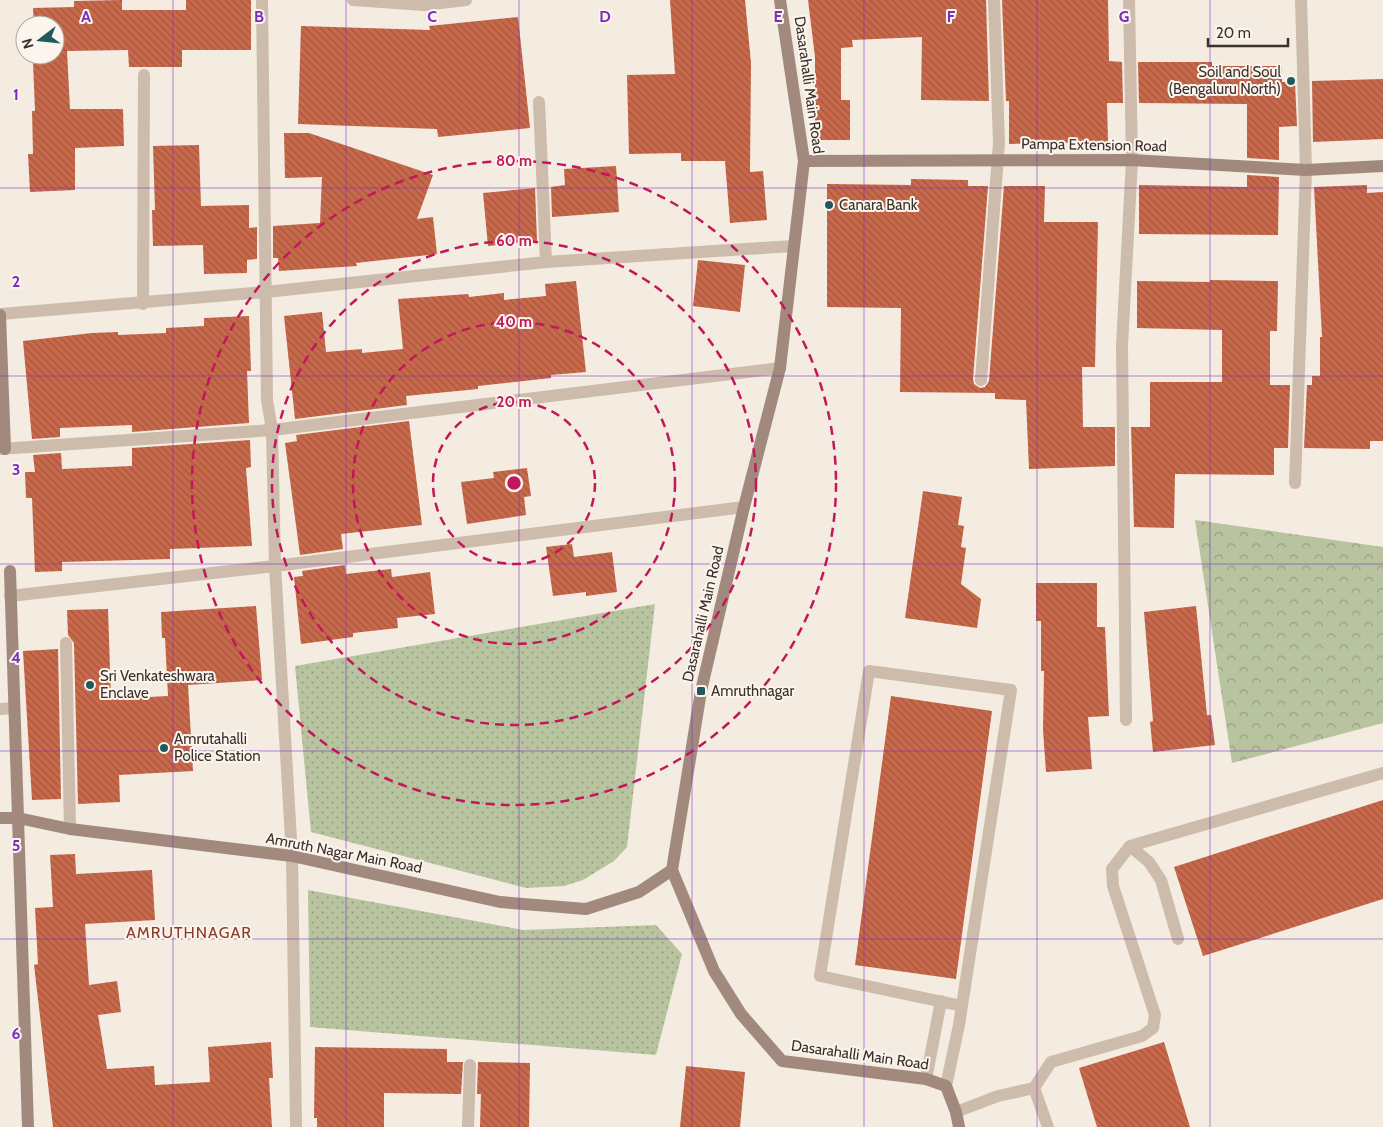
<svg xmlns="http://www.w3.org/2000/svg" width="1383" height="1127" viewBox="0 0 1383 1127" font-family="Cabin,sans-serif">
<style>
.grass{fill:url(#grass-dots)}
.forest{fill:url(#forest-crowns)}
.building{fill:url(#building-back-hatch)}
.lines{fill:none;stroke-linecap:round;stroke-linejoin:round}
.lane{stroke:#cdbbac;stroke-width:12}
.street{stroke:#cdbbac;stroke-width:12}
.secondary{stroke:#a18a7d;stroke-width:12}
.grid{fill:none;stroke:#7b2cbf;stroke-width:1;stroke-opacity:0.55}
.ring{fill:none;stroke:#c2185b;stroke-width:2.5;stroke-dasharray:9 6}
.poi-dot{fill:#1f5a5e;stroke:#fbf5ee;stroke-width:2}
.labels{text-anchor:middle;stroke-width:4;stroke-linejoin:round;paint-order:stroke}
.poi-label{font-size:15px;fill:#3b302b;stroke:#fbf5ee;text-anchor:start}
.street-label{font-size:15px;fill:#3b302b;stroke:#fbf5ee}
.neighbourhood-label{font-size:16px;letter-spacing:1px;fill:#8c3b22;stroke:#fbf5ee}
.grid-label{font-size:16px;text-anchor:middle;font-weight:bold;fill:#7b2cbf;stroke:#fbf5ee;stroke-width:4;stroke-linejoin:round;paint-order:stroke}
.centre{fill:#c2185b;stroke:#fbf5ee;stroke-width:2.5}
.ring-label{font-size:15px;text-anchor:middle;font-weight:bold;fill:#c2185b;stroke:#fbf5ee;stroke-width:4;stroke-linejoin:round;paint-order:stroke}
</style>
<defs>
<pattern id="grass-dots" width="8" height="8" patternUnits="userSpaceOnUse" patternTransform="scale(1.25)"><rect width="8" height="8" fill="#b8c4a0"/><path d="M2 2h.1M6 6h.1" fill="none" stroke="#97a083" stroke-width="1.8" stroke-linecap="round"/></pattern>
<pattern id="forest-crowns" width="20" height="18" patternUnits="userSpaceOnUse" patternTransform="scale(1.25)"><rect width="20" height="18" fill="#b8c4a0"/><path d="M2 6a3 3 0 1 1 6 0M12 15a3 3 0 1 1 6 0" fill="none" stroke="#97a083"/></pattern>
<pattern id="building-back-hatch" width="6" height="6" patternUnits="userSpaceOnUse" patternTransform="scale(1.25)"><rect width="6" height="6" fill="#c8694b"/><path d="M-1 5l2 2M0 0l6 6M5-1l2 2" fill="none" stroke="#a4573f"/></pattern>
</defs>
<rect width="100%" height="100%" fill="#f4ebe1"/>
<path class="grass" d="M655 604 627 847 614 861 583 880 564 886 526 888 311 832 295 666Z
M308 890 523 930 656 925 682 954 656 1055 310 1027Z"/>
<path class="forest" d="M1195 520 1383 547V723L1232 763Z"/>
<path class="building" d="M122 0V10H186V0H251V50H182V67H129L128 50 67 51 70 109H123L124 146 75 148V190L30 192 28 154H33L32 111H35L33 62H36L35 55H55V25H34L33 8 74 7V1Z
M670 0H745L751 63 750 172 763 171 767 220 730 223 725 161H681V153L629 154 627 75 675 74Z
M808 0H986L989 101 921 100 922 37 852 40 853 47 841 48V100H850V140H815V57Z
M1002 0H1108L1109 61 1122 62 1123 103H1107L1108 142 1009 144V101H1006Z
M518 17 530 128 438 137 437 129 298 124 301 26 430 30 429 26Z
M1138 62H1212V66H1282V82H1295L1297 126 1279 127V160L1247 158V104L1139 103Z
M1383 79V139L1313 142 1312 81Z
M284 133H309L433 175 417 219 433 217 437 254 356 263 357 266 279 271 278 258H273V226L320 223 322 177 285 178Z
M199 145 201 206 249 205V228L257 227V259L247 260V273L204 274 203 245 153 246 152 210H155L153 146Z
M616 166 619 212 552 217 551 187 565 185 564 169Z
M1247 175 1279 177 1278 235 1139 234V185L1247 187Z
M911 179 968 180V186H988L973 379 974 384 980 388 985 387 989 381 1004 186H1045L1044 222H1098L1095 367H1082L1083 427H1115V466L1029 469 1026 400 995 399V393L900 392 901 308 827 307V184L911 185Z
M1367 185V193L1383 192V441H1370V449L1304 448 1307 385H1312V376H1320V337H1322L1314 187Z
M535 188 537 241 488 246 483 193Z
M698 260 745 265 740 312 693 306Z
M1210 280 1278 281 1277 331H1270V385H1290L1288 448H1274V475L1175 474 1174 528 1134 527 1131 427H1150V382H1222V330L1137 328V281L1210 282Z
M576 281 586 372 551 375V378L478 386V389L406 396 407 405 295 419 284 316 322 312 326 352 362 349V353L403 349 398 299 468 294 469 297 504 293V300L546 296 545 284Z
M249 316 251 371H247L249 423 132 432V425L60 428V437L32 439 23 341 92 333 118 332V335L166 333V328L204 326V318Z
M409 421 422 525 341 534 343 549 300 555 285 443 297 441 296 435Z
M250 440 251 467 246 468 252 546 170 549V559L62 562V571L35 572 32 498H26L25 472H35L33 455 61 453 62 469 132 466V448Z
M527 468 531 496 524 497 526 515 467 524 461 482 494 478 493 472Z
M923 491 962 497 958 525 964 526 961 547 966 548 961 584 981 599 977 628 905 618Z
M572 544 574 557 612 552 617 592 586 596V592L553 596 546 547Z
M345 565 346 574 391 569 392 577 430 572 435 614 397 618 398 628 353 633V637L301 644 294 577 303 576 302 571Z
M1036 583H1097V627H1105L1109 716 1088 717 1092 769 1046 772 1043 730 1044 671H1041V621H1036Z
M256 606 262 680 188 685 193 771 119 775 120 802 78 804 74 643 68 635 67 610 108 609 111 699 168 696 165 638H162L161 612Z
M1196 606 1207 715H1211L1215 745 1153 752 1150 722 1153 721 1144 612Z
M58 649 61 799 32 800 23 651Z
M891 696 992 711 956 979 855 965Z
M1383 800V899L1203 956 1174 867Z
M75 854 76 874 152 870 155 920 85 924 89 985 117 981 121 1012 98 1015 107 1069 154 1066 155 1085 210 1082 208 1047 271 1042 273 1078H269L272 1127H53L34 965 38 964 35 908 53 907 50 855Z
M1164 1042 1190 1127H1097L1079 1068Z
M315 1047 447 1049V1062H463L461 1094 384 1093V1127H317V1118H314Z
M478 1062 530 1063 529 1127H480L481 1094H477Z
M686 1066 745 1072 740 1127H680Z"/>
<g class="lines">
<path class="lane" d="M926 1079 941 1001
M946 1086 959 1025 1011 690 869 671 820 976 962 1006"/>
<path class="street" d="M262 0 267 400 272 430 275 566 292 856 296 1127
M353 0 424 5 466 0
M539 102 546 262
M143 304 144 75
M0 314 266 292 546 262 793 246
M981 380 999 143 994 0
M0 449 272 430 780 368
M1295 483 1306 170 1301 0
M10 596 275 566 744 507
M66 643 70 829
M0 709 14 708
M1126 720 1122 345 1132 160 1129 0
M1130 846 1149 862 1161 880 1178 939
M956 1112 998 1096 1034 1088
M468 1127 470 1065
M1048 1127 1034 1088 1051 1062 1142 1036 1153 1028 1155 1015 1113 886 1112 869 1130 846 1383 773"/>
<path class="secondary" d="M780 0 804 161 780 368 744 507 701 691 672 870 714 971 741 1014 782 1061 926 1079 946 1086 956 1112 959 1127
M804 161 1132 160 1306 170 1383 166
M0 315 5 449
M10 571 28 1127
M0 818H18L70 829 292 856 500 902 586 909 639 892 672 870"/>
</g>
<path class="grid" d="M173 0V1127M346 0V1127M519 0V1127M692 0V1127M864 0V1127M1037 0V1127M1210 0V1127M0 188H1383M0 376H1383M0 564H1383M0 751H1383M0 939H1383"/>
<g class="ring">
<circle cx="514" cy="483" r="81"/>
<circle cx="514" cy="483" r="161"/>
<circle cx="514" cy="483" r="242"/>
<circle cx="514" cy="483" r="322"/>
</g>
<g class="poi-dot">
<circle cx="1291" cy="81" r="5"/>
<circle cx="829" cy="205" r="5"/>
<circle cx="90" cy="685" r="5"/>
<rect x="696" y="686" width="10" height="10" rx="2.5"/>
<circle cx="164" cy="748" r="5"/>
</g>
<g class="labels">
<g class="poi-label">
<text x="1281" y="77" text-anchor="end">Soil and Soul<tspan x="1281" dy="17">(Bengaluru North)</tspan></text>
<text x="839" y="210">Canara Bank</text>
<text x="100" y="681">Sri Venkateshwara<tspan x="100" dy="17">Enclave</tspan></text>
<text x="711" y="696">Amruthnagar</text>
<text x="174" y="744">Amrutahalli<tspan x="174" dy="17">Police Station</tspan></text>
</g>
<g class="street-label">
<text transform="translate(809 85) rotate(82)" y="5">Dasarahalli Main Road</text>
<text transform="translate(1094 145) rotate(1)" y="5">Pampa Extension Road</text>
<text transform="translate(703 614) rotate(-77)" y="5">Dasarahalli Main Road</text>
<text transform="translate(344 853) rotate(11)" y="5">Amruth Nagar Main Road</text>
<text transform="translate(860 1055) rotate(8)" y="5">Dasarahalli Main Road</text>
</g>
<g class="neighbourhood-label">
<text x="189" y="938">AMRUTHNAGAR</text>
</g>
</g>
<g class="grid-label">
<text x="86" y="22">A</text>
<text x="259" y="22">B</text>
<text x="432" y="22">C</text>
<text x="605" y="22">D</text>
<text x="778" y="22">E</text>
<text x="951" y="22">F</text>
<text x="1124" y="22">G</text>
<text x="16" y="100">1</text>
<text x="16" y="287">2</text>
<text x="16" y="475">3</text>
<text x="16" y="663">4</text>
<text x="16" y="851">5</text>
<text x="16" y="1039">6</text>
</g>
<circle cx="514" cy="483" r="8" class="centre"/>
<g class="ring-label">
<text x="514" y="166">80 m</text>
<text x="514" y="246">60 m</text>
<text x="514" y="327">40 m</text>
<text x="514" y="407">20 m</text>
</g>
<g transform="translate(40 40) rotate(254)"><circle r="24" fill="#fbf5ee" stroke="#aea6a0"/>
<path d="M0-4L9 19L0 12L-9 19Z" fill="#1f5a5e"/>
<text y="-8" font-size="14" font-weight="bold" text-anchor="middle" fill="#3b302b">N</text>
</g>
<path d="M1208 38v8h80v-8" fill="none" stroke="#3b302b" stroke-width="2.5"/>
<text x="1216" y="38" font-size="15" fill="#3b302b" stroke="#fbf5ee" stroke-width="4" paint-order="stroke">20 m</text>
</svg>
